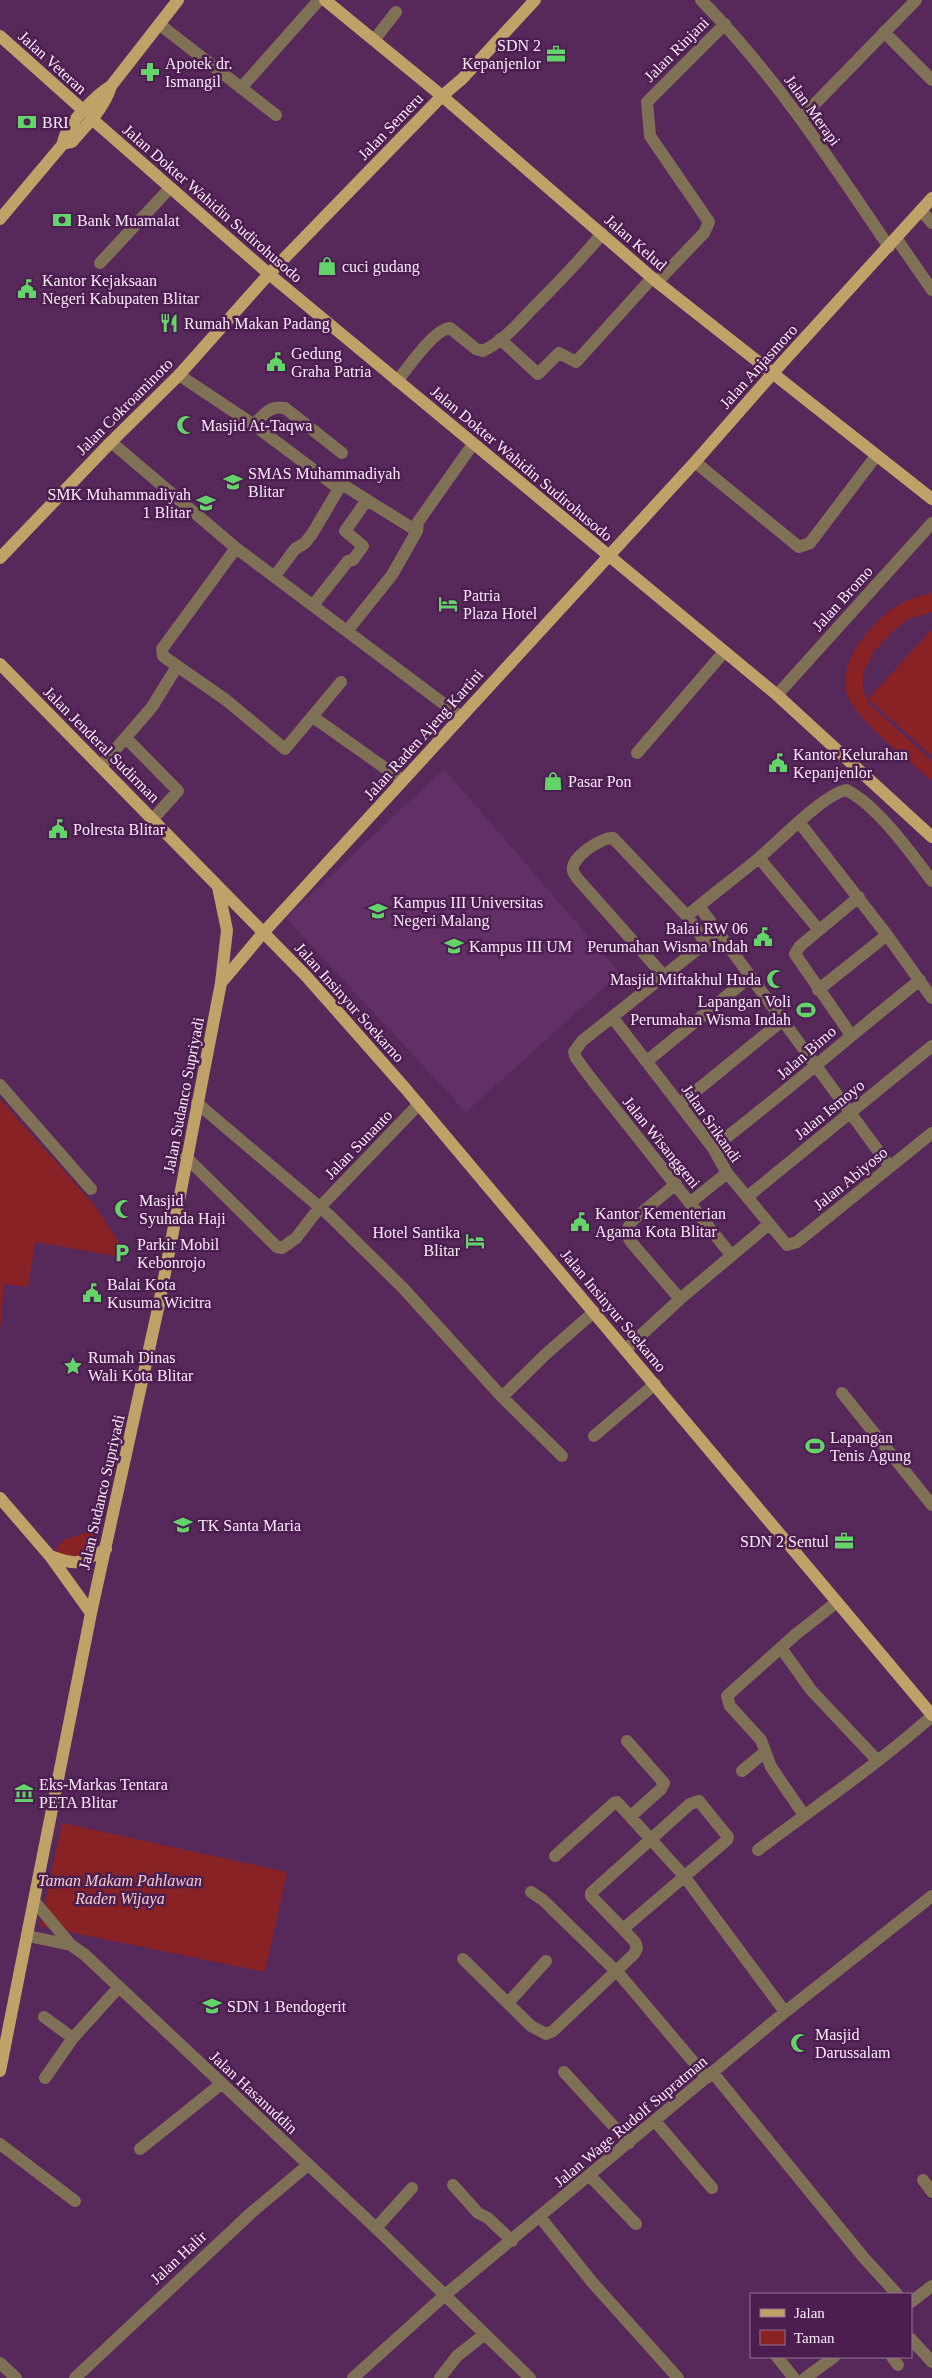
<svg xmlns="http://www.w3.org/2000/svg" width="932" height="2378" viewBox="0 0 932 2378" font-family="Georgia,serif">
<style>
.built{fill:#632f67}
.green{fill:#892224}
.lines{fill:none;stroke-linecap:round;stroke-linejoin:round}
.minor{stroke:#7f7155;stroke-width:12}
.major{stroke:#bfa267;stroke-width:12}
.labels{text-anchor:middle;stroke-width:5;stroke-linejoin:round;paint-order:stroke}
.poi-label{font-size:16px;fill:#fbeafc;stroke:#4c1e4f;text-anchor:start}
.street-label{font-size:16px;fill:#fbeafc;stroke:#4c1e4f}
.park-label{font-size:16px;font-style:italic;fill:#edcecb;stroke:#4c1e4f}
</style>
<rect width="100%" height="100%" fill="#57295b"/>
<path class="built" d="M444 769 620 973 466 1112 286 918Z"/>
<path class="green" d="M932 591V612L908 619 892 632 874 651 863 673V690L869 704 932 761V781C911 762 857 720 848 697 839 675 853 650 866 634 888 610 898 601 929 594Z
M932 629V756L868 699Z
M0 1099 94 1205 120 1244 115 1256 35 1242 28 1287 4 1284 0 1330Z
M95 1530 98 1535C90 1550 68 1573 56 1548L65 1539Z
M62 1823 287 1872 265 1972 40 1926Z"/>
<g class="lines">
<path class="minor" d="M701 0C774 74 831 161 889 247
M159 24 276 115
M884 32 932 80
M374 40 396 12
M241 88 319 0
M801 118 916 0
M921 210 932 223
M896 238 932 290
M100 263 170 188
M657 282 704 233 709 222 650 136 647 102 725 24
M500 339 538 374 559 353 576 362 652 278
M179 375 254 425 334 485 345 486 367 500 345 531 363 546 353 560 348 561 314 604
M397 381C409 367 433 330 450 328L476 349 483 351C503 341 518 324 533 308 557 284 580 260 602 234
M254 425C263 415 270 405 285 408L342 453
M111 442 236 548 460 716
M695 462 799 547 810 543 876 456
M367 500 417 531
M236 548 162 649 163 656 226 700 285 749 341 682
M275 576 295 549 305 543 312 534 341 485
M347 631 392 575 417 531 418 522 473 444
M777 695 932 523
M313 717 402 780
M127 739 178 791 153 819
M637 753 724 652
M101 766 152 707 176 668
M799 822 887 935 932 998
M759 858 819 930
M699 906 890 1167
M687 916C710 896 735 878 759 858 779 841 823 795 846 790 876 804 912 854 932 881
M719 932 582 1041 574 1052 576 1058 593 1081 731 1255
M664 976 577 878C576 877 573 872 573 871 570 858 601 837 613 838L687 916 705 942
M818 990 887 935
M613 1018 713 1148 727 1173 787 1245 797 1242 932 1133
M851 1035 795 954 800 946 859 897
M647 1061 751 976
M0 1085 91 1189
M197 1103 330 1216 403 1288 502 1397 562 1456
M680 1104 783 1020
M713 1148C783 1094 850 1036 920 980
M186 1157 277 1247 282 1248 296 1238 320 1207 419 1104
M676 1184 633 1220C627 1228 625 1233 631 1242L680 1299
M747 1197 932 1046
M691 1202 727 1173
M626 1349 680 1299 768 1225
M842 1393 932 1505
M502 1397 547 1353 594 1312
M594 1436 655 1384
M781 1648 811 1690 877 1760
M627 1741 664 1783 661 1789 631 1816
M742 1771 765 1752
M804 1815 771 1767 761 1740 730 1706 727 1696 795 1635 837 1602
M758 1850C816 1806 877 1765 932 1716
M555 1856 614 1803 617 1802 684 1876 785 2012
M531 1892 543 1900 620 1975 707 2078
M35 1902 71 1945
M28 1936 71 1945 85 1955 376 2228 530 2378
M463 1959 531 2026 546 2034 553 2031 634 1954 637 1948 635 1942 623 1929 727 1840 728 1837 699 1801 690 1804 591 1893V1896L623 1929
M508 2003 546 1961
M44 2017 73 2038
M564 2072 629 2143
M713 2073 864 2258 897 2294
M45 2078 73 2038 119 1987
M655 2121 712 2188
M0 2144 75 2201
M140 2149 221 2084
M590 2176 636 2224
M923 2180 932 2192
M453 2185 478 2213 488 2218 512 2241
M540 2217 592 2282 678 2378
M376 2228 412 2188
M911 2302 932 2286
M911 2339 932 2362
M777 2357 794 2378
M892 2357 898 2365
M0 2363 16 2378
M75 2378 251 2213 308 2165
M353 2378 445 2295 785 2012 932 1896
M440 2378 457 2356 485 2334
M805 2378 834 2357"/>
<path class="major" d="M325 0 442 96 657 282 932 499
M0 36 84 111
M92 119 269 274 777 695 932 837
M63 144C63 128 97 94 111 86
M0 219 63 144 72 142C86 125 105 108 111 86L178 0
M0 558 111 442 179 375 269 274 442 96 462 79 535 0
M0 664 306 976 405 1088 932 1715
M218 887 227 930 221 983
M0 1498 50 1556 91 1613
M50 1556C80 1567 79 1563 106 1549
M0 2071 91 1613 159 1304 221 983 263 933 695 462 781 364 932 198"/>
</g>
<defs>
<g id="office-bare" transform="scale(1.5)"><path d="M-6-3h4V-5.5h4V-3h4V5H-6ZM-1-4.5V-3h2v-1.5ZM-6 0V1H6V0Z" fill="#62d469" stroke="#4c1e4f" stroke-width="2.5" paint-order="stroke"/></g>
<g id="pharmacy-bare" transform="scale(1.5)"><path d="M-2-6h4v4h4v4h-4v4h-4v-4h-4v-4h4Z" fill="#62d469" stroke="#4c1e4f" stroke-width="2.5" paint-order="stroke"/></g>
<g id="bank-bare" transform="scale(1.5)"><path d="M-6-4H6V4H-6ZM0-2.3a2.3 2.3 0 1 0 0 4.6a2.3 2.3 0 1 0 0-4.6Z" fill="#62d469" stroke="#4c1e4f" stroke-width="2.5" paint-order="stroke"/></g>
<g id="shop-bare" transform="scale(1.5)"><path d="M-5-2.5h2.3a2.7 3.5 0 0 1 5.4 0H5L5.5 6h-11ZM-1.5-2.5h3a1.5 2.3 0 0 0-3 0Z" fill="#62d469" stroke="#4c1e4f" stroke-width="2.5" paint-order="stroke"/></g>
<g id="civic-bare" transform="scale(1.5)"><path d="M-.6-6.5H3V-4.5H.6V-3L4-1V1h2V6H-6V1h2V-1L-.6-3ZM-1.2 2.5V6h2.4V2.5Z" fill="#62d469" stroke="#4c1e4f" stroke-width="2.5" paint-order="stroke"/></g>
<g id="restaurant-bare" transform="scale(1.5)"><path d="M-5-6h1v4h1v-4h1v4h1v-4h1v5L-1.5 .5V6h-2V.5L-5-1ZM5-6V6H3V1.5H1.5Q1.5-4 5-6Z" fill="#62d469" stroke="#4c1e4f" stroke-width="2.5" paint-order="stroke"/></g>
<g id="mosque-bare" transform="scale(1.5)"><path d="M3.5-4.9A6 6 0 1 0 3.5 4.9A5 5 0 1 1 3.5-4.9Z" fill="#62d469" stroke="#4c1e4f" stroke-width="2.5" paint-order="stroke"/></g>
<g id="school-bare" transform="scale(1.5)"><path d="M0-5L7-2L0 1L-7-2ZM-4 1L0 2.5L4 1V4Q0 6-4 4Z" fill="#62d469" stroke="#4c1e4f" stroke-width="2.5" paint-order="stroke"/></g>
<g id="hotel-bare" transform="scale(1.5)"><path d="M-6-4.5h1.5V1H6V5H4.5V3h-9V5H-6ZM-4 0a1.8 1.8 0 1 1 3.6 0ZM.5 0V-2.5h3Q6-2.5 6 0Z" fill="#62d469" stroke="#4c1e4f" stroke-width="2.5" paint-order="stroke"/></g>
<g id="university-bare" transform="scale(1.5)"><path d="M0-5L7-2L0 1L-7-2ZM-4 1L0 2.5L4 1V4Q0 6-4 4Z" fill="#62d469" stroke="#4c1e4f" stroke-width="2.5" paint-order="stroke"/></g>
<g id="stadium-bare" transform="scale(1.5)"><path d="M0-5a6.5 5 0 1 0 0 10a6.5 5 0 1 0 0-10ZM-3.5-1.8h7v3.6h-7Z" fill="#62d469" stroke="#4c1e4f" stroke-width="2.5" paint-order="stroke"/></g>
<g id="parking-bare" transform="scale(1.5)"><path d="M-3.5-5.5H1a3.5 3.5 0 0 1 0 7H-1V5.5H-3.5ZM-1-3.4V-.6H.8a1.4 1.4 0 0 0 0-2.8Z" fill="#62d469" stroke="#4c1e4f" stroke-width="2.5" paint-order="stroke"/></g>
<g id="sight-bare" transform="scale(1.5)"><path d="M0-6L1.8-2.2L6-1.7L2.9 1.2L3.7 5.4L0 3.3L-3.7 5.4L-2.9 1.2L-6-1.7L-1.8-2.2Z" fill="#62d469" stroke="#4c1e4f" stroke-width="2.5" paint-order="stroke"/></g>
<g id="museum-bare" transform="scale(1.5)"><path d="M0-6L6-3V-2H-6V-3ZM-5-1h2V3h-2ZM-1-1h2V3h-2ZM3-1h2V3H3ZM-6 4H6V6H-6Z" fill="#62d469" stroke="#4c1e4f" stroke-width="2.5" paint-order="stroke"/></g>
</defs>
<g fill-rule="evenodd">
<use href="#office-bare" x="556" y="54"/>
<use href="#pharmacy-bare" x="150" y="72"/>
<use href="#bank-bare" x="27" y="122"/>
<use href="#bank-bare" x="62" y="220"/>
<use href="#shop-bare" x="327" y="266"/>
<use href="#civic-bare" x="27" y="289"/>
<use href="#restaurant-bare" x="169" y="323"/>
<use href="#civic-bare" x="276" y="362"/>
<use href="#mosque-bare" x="186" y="425"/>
<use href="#school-bare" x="233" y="482"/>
<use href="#school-bare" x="206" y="503"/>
<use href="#hotel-bare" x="448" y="604"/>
<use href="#civic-bare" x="778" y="763"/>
<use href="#shop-bare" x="553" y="781"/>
<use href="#civic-bare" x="58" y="829"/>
<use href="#school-bare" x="378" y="911"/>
<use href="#civic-bare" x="763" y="937"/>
<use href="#university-bare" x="454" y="946"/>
<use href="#mosque-bare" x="776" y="979"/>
<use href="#stadium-bare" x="806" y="1010"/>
<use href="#mosque-bare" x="124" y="1209"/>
<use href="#civic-bare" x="580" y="1222"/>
<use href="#hotel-bare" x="475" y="1241"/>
<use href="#parking-bare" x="122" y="1253"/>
<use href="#civic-bare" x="92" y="1293"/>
<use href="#sight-bare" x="73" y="1366"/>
<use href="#stadium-bare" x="815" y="1446"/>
<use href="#school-bare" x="183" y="1525"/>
<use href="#office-bare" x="844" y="1541"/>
<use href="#museum-bare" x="24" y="1793"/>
<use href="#school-bare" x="212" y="2006"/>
<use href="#mosque-bare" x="800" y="2043"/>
</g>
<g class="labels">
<g class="poi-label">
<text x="541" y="51" text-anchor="end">SDN 2<tspan x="541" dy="18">Kepanjenlor</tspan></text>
<text x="165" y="69">Apotek dr.<tspan x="165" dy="18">Ismangil</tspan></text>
<text x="42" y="128">BRI</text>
<text x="77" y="226">Bank Muamalat</text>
<text x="342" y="272">cuci gudang</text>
<text x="42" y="286">Kantor Kejaksaan<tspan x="42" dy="18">Negeri Kabupaten Blitar</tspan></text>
<text x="184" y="329">Rumah Makan Padang</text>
<text x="291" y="359">Gedung<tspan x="291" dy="18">Graha Patria</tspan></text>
<text x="201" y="431">Masjid At-Taqwa</text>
<text x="248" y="479">SMAS Muhammadiyah<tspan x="248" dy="18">Blitar</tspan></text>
<text x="191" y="500" text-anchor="end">SMK Muhammadiyah<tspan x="191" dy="18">1 Blitar</tspan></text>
<text x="463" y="601">Patria<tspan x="463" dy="18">Plaza Hotel</tspan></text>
<text x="793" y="760">Kantor Kelurahan<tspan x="793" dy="18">Kepanjenlor</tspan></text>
<text x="568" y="787">Pasar Pon</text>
<text x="73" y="835">Polresta Blitar</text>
<text x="393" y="908">Kampus III Universitas<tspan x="393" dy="18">Negeri Malang</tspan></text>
<text x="748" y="934" text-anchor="end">Balai RW 06<tspan x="748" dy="18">Perumahan Wisma Indah</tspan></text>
<text x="469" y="952">Kampus III UM</text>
<text x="761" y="985" text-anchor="end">Masjid Miftakhul Huda</text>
<text x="791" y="1007" text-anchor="end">Lapangan Voli<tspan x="791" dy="18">Perumahan Wisma Indah</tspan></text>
<text x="139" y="1206">Masjid<tspan x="139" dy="18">Syuhada Haji</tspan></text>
<text x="595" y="1219">Kantor Kementerian<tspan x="595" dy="18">Agama Kota Blitar</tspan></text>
<text x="460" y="1238" text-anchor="end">Hotel Santika<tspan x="460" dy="18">Blitar</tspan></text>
<text x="137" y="1250">Parkir Mobil<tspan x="137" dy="18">Kebonrojo</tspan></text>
<text x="107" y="1290">Balai Kota<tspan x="107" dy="18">Kusuma Wicitra</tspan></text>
<text x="88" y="1363">Rumah Dinas<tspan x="88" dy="18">Wali Kota Blitar</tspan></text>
<text x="830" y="1443">Lapangan<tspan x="830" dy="18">Tenis Agung</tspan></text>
<text x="198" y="1531">TK Santa Maria</text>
<text x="829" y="1547" text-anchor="end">SDN 2 Sentul</text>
<text x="39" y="1790">Eks-Markas Tentara<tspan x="39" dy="18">PETA Blitar</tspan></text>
<text x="227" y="2012">SDN 1 Bendogerit</text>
<text x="815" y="2040">Masjid<tspan x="815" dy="18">Darussalam</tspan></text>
</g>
<g class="street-label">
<text transform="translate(676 49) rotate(-45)" y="6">Jalan Rinjani</text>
<text transform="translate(53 62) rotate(42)" y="6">Jalan Veteran</text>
<text transform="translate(813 110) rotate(54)" y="6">Jalan Merapi</text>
<text transform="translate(390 126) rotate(-46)" y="6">Jalan Semeru</text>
<text transform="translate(213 203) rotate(41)" y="6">Jalan Dokter Wahidin Sudirohusodo</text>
<text transform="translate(636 242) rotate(41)" y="6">Jalan Kelud</text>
<text transform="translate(758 366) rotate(-48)" y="6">Jalan Anjasmoro</text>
<text transform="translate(124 406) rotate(-45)" y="6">Jalan Cokroaminoto</text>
<text transform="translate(522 463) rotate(40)" y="6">Jalan Dokter Wahidin Sudirohusodo</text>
<text transform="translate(842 598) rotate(-48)" y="6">Jalan Bromo</text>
<text transform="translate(423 734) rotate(-48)" y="6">Jalan Raden Ajeng Kartini</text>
<text transform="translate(102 744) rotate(45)" y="6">Jalan Jenderal Sudirman</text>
<text transform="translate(350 1002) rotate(48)" y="6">Jalan Insinyur Soekarno</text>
<text transform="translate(806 1052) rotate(-41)" y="6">Jalan Bimo</text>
<text transform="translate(183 1095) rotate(-79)" y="6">Jalan Sudanco Supriyadi</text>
<text transform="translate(829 1109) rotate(-39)" y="6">Jalan Ismoyo</text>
<text transform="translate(712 1123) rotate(55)" y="6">Jalan Srikandi</text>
<text transform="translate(662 1142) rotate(51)" y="6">Jalan Wisanggeni</text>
<text transform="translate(358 1144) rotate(-46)" y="6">Jalan Sunanto</text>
<text transform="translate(850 1178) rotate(-39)" y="6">Jalan Abiyoso</text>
<text transform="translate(614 1310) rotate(50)" y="6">Jalan Insinyur Soekarno</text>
<text transform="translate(101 1492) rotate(-77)" y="6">Jalan Sudanco Supriyadi</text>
<text transform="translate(254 2092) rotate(43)" y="6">Jalan Hasanuddin</text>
<text transform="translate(630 2121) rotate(-40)" y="6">Jalan Wage Rudolf Supratman</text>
<text transform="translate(178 2257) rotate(-43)" y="6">Jalan Halir</text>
</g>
<g class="park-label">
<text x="120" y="1886">Taman Makam Pahlawan<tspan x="120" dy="18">Raden Wijaya</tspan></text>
</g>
</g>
<rect x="750" y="2293" width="162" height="65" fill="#4c1e4f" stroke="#927094"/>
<rect x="760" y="2309" width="25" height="8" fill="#bfa267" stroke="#927094"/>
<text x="794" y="2318" font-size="15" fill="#fbeafc">Jalan</text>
<rect x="760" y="2330" width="25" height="15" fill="#892224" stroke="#927094"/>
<text x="794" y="2343" font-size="15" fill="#fbeafc">Taman</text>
</svg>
